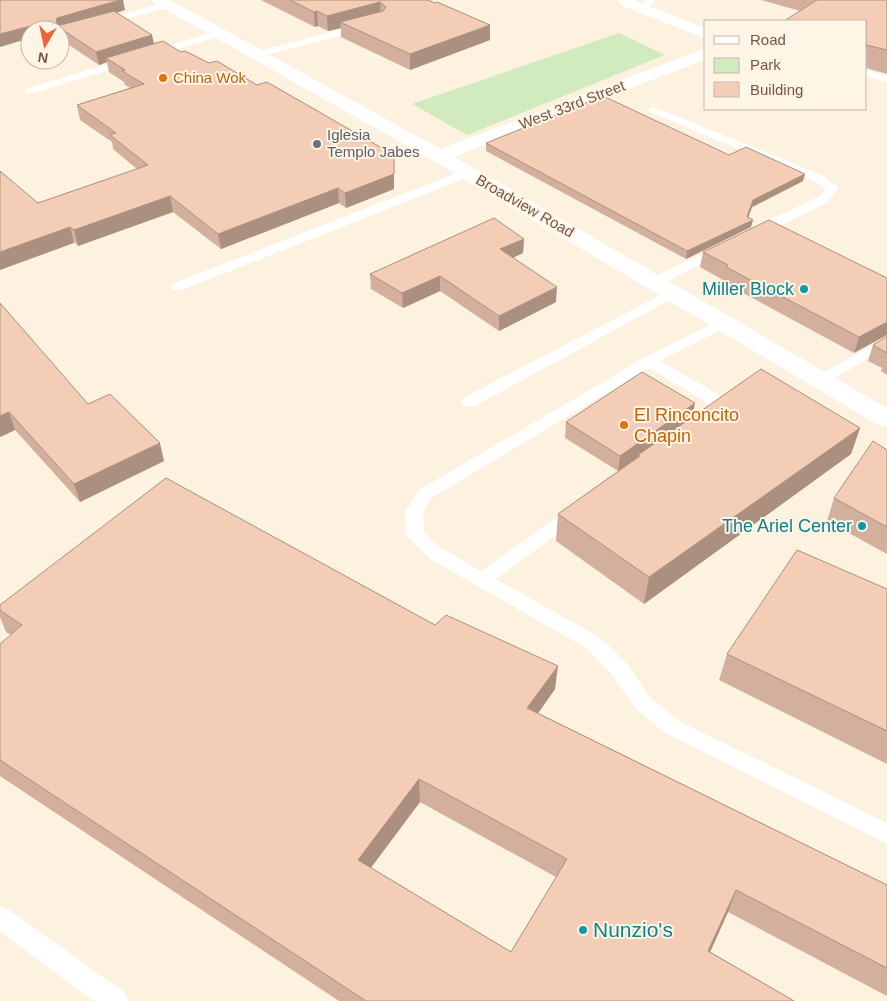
<svg xmlns="http://www.w3.org/2000/svg" width="887" height="1001" viewBox="0 0 887 1001" font-family="Arial,sans-serif">
<style>
.green{fill:#d1ebbe}
.lines{fill:none;stroke-linecap:round;stroke-linejoin:round}
.lane{fill:#fff;fill-rule:evenodd}
.street{fill:#fff;fill-rule:evenodd}
.secondary{fill:#fff;fill-rule:evenodd}
.wall{fill:#d2b09d;fill-rule:evenodd}
.shaded-wall{fill:#ab907f}
.building{fill:#f4cdb6;stroke:#ab907f;fill-rule:evenodd}
.food-dot{fill:#e8710a;stroke:#fff5e7;stroke-width:2}
.worship-dot{fill:#6b7280;stroke:#fff5e7;stroke-width:2}
.culture-dot{fill:#0f9aa8;stroke:#fff5e7;stroke-width:2}
.labels{text-anchor:middle;stroke-width:4;stroke-linejoin:round;paint-order:stroke}
.far-food-label{font-size:15px;fill:#c56008;stroke:#fff5e7;text-anchor:start}
.far-street-label{font-size:15px;fill:#755646;stroke:#fff5e7}
.far-worship-label{font-size:15px;fill:#5b616d;stroke:#fff5e7;text-anchor:start}
.culture-label{font-size:18px;fill:#0d838f;stroke:#fff5e7;text-anchor:end}
.food-label{font-size:18px;fill:#c56008;stroke:#fff5e7;text-anchor:start}
.near-culture-label{font-size:21px;fill:#0d838f;stroke:#fff5e7;text-anchor:start}
</style>
<rect width="100%" height="100%" fill="#fdf1df"/>
<path class="green" d="M619 33 665 55 467 135 412 104Z"/>
<g class="lines">
<path class="lane" d="M645 0H655L647 11H641L639 9Z
M167 2 170 3V7L60 37V31Z
M365 23 370 26 369 28 256 58 251 55 252 53Z
M219 30 223 31V35L34 93H26L25 91 26 89Z
M866 70 887 76V82L866 76Z
M654 107 824 176 839 188 828 202 758 236H748L746 233 748 230 820 196 826 189 816 182 650 112 648 110 650 108Z
M467 169 473 173 471 176 182 290H172L170 287 172 284Z
M721 245 728 249 726 252 659 285 654 286 647 282 649 279Z
M672 289 677 290 679 293 677 296 475 406H463L461 402 463 398Z
M723 319 728 320 730 323 728 326 660 361 716 393 724 405C722 417 712 426 699 423L697 419 707 410 708 405 704 401 649 368 431 498 423 512 424 533 442 549 481 571 570 508 576 506 582 508 585 512 582 516 496 579 602 639 628 665 650 697 679 721 887 823V844L665 733 636 709 614 677 588 649 430 559 406 535 405 512 419 490 644 358Z
M887 337V347L827 383H815L813 380 815 377Z
M0 906 9 910 124 992 128 1001H94L0 932Z"/>
<path class="street" d="M619 0H633L706 28V39L620 5 618 2Z
M706 48V59L446 160 439 162 432 160 430 156 432 152Z"/>
<path class="secondary" d="M152 0H170L446 152 887 408V427L878 425 432 160 154 3Z"/>
</g>
<path class="wall" d="M0 0 125 10 116 13 154 44 181 52 257 85 394 155V189L346 208 339 203 221 249 173 212 78 246 38 203 137 169 113 149 112 142 80 120 77 105 130 88 125 85 124 82 109 72 107 62 99 65 60 39V30H30Z
M261 0H428L490 40 410 70 341 37V28L328 31 318 26 315 27Z
M761 0H887V74L866 68V21L800 11Z
M486 143 729 155 803 181 752 207 748 217 751 227 686 259 486 151Z
M524 239 523 253 513 258 556 302 499 331 440 291 403 308 371 289 370 274Z
M703 252 887 278 854 353 723 282V280L700 267Z
M0 303 88 404 164 461 80 502 15 430 0 437Z
M887 337V375L881 371 882 368 868 361 873 345Z
M693 416 860 428 851 454 644 604 556 541 558 514 618 471 565 438 566 422Z
M887 450V554L827 521 834 498Z
M887 589V764L719 680 727 654Z
M0 605 435 625 555 689 538 713 887 885V996L728 912 710 952 794 1001H339L0 776V644L11 635 6 632 0 617ZM420 802 556 877 511 952 371 868Z"/>
<path class="shaded-wall" d="M120 0H123L125 10 61 29 57 26 58 30H57L56 26 57 18Z
M380 2 381 17 340 22 341 28 328 31 327 16Z
M317 11 318 26 315 27 314 12Z
M49 21 51 30H30V38L0 47V34Z
M490 25V40L410 70V54Z
M152 35 155 48 106 58 107 62 99 65 96 52Z
M394 155V189L346 208 345 193Z
M805 174 803 181 752 207 746 223 753 220 751 227 686 259 687 251 747 217 753 200Z
M338 188 339 203 221 249 218 234Z
M170 196 173 212 78 246 74 230Z
M70 227 74 243 0 270V252Z
M524 239 523 253 499 264 500 249Z
M440 276V291L403 308 402 293Z
M557 287 556 302 499 331V316Z
M887 322V335L854 353 859 337Z
M695 403 692 418 638 455V457L618 471 620 456Z
M9 412 15 430 0 437V416Z
M860 428 851 454 644 604 649 577Z
M160 443 164 461 80 502 74 484Z
M558 666 555 689 525 732 527 708Z
M419 779 420 802 360 882 358 860Z
M736 890 728 912 701 972 708 951Z"/>
<path class="building" d="M0 0H120L57 18 56 26 49 21 0 34Z
M290 0H428L435 3 437 2 490 25 410 54 340 22 383 11 386 7 380 2 327 16 317 11 314 12Z
M817 0H887V50L866 45V21H784Z
M114 11 152 35 96 52 57 26Z
M163 41 181 52 185 51 209 63 217 61 257 85 267 82 394 155V174L345 193 338 188 218 234 170 196 74 230 70 227 0 252V171L38 203 148 165 110 135 116 133 77 105 144 84 122 71 125 70 106 58Z
M603 96 729 155 746 147 805 174 753 200 747 217 753 220 687 251 486 143Z
M494 218 524 239 500 249 557 287 499 316 440 276 402 293 370 274Z
M769 220 887 278V322L859 337 726 267 728 265 703 252Z
M0 303 88 404 110 394 160 443 74 484 9 412 0 416Z
M887 336V353L873 345Z
M761 369 860 428 649 577 558 514 640 456 638 455Z
M642 372 695 403 620 456 566 422Z
M873 441 887 450V527L834 498Z
M166 478 435 625 446 615 558 666 527 708 887 885V968L736 890 708 951 794 1001H366L0 760V644L22 625 0 610V605ZM419 779 567 859 511 952 358 860Z
M797 550 887 589V731L727 654Z"/>
<g class="food-dot">
<circle cx="163" cy="78" r="5"/>
<circle cx="624" cy="425" r="5"/>
</g>
<circle class="worship-dot" cx="317" cy="144" r="5"/>
<g class="culture-dot">
<circle cx="804" cy="289" r="5"/>
<circle cx="862" cy="526" r="5"/>
<circle cx="583" cy="930" r="5"/>
</g>
<g class="labels">
<g class="far-food-label">
<text x="173" y="83">China Wok</text>
</g>
<g class="far-street-label">
<text transform="translate(572 105) rotate(-21)" y="5">West 33rd Street</text>
<text transform="translate(525 206) rotate(30)" y="5">Broadview Road</text>
</g>
<g class="far-worship-label">
<text x="327" y="140">Iglesia<tspan x="327" dy="17">Templo Jabes</tspan></text>
</g>
<g class="culture-label">
<text x="794" y="295">Miller Block</text>
<text x="852" y="532">The Ariel Center</text>
</g>
<g class="food-label">
<text x="634" y="421">El Rinconcito<tspan x="634" dy="21">Chapin</tspan></text>
</g>
<g class="near-culture-label">
<text x="593" y="937">Nunzio's</text>
</g>
</g>
<rect x="704" y="20" width="162" height="90" fill="#fff5e7" stroke="#c8b5a7"/>
<rect x="714" y="36" width="25" height="8" fill="#ffffff" stroke="#c8b5a7"/>
<text x="750" y="45" font-size="15" fill="#755646">Road</text>
<rect x="714" y="58" width="25" height="15" fill="#d1ebbe" stroke="#c8b5a7"/>
<text x="750" y="70" font-size="15" fill="#755646">Park</text>
<rect x="714" y="82" width="25" height="15" fill="#f4cdb6" stroke="#c8b5a7"/>
<text x="750" y="95" font-size="15" fill="#755646">Building</text>
<g transform="translate(45 45) rotate(189)"><circle r="24" fill="#fff5e7" stroke="#c8b5a7"/>
<path d="M0-4L9 19L0 12L-9 19Z" fill="#ee623d"/>
<text y="-8" font-size="14" font-weight="bold" text-anchor="middle" fill="#755646">N</text>
</g>
</svg>
